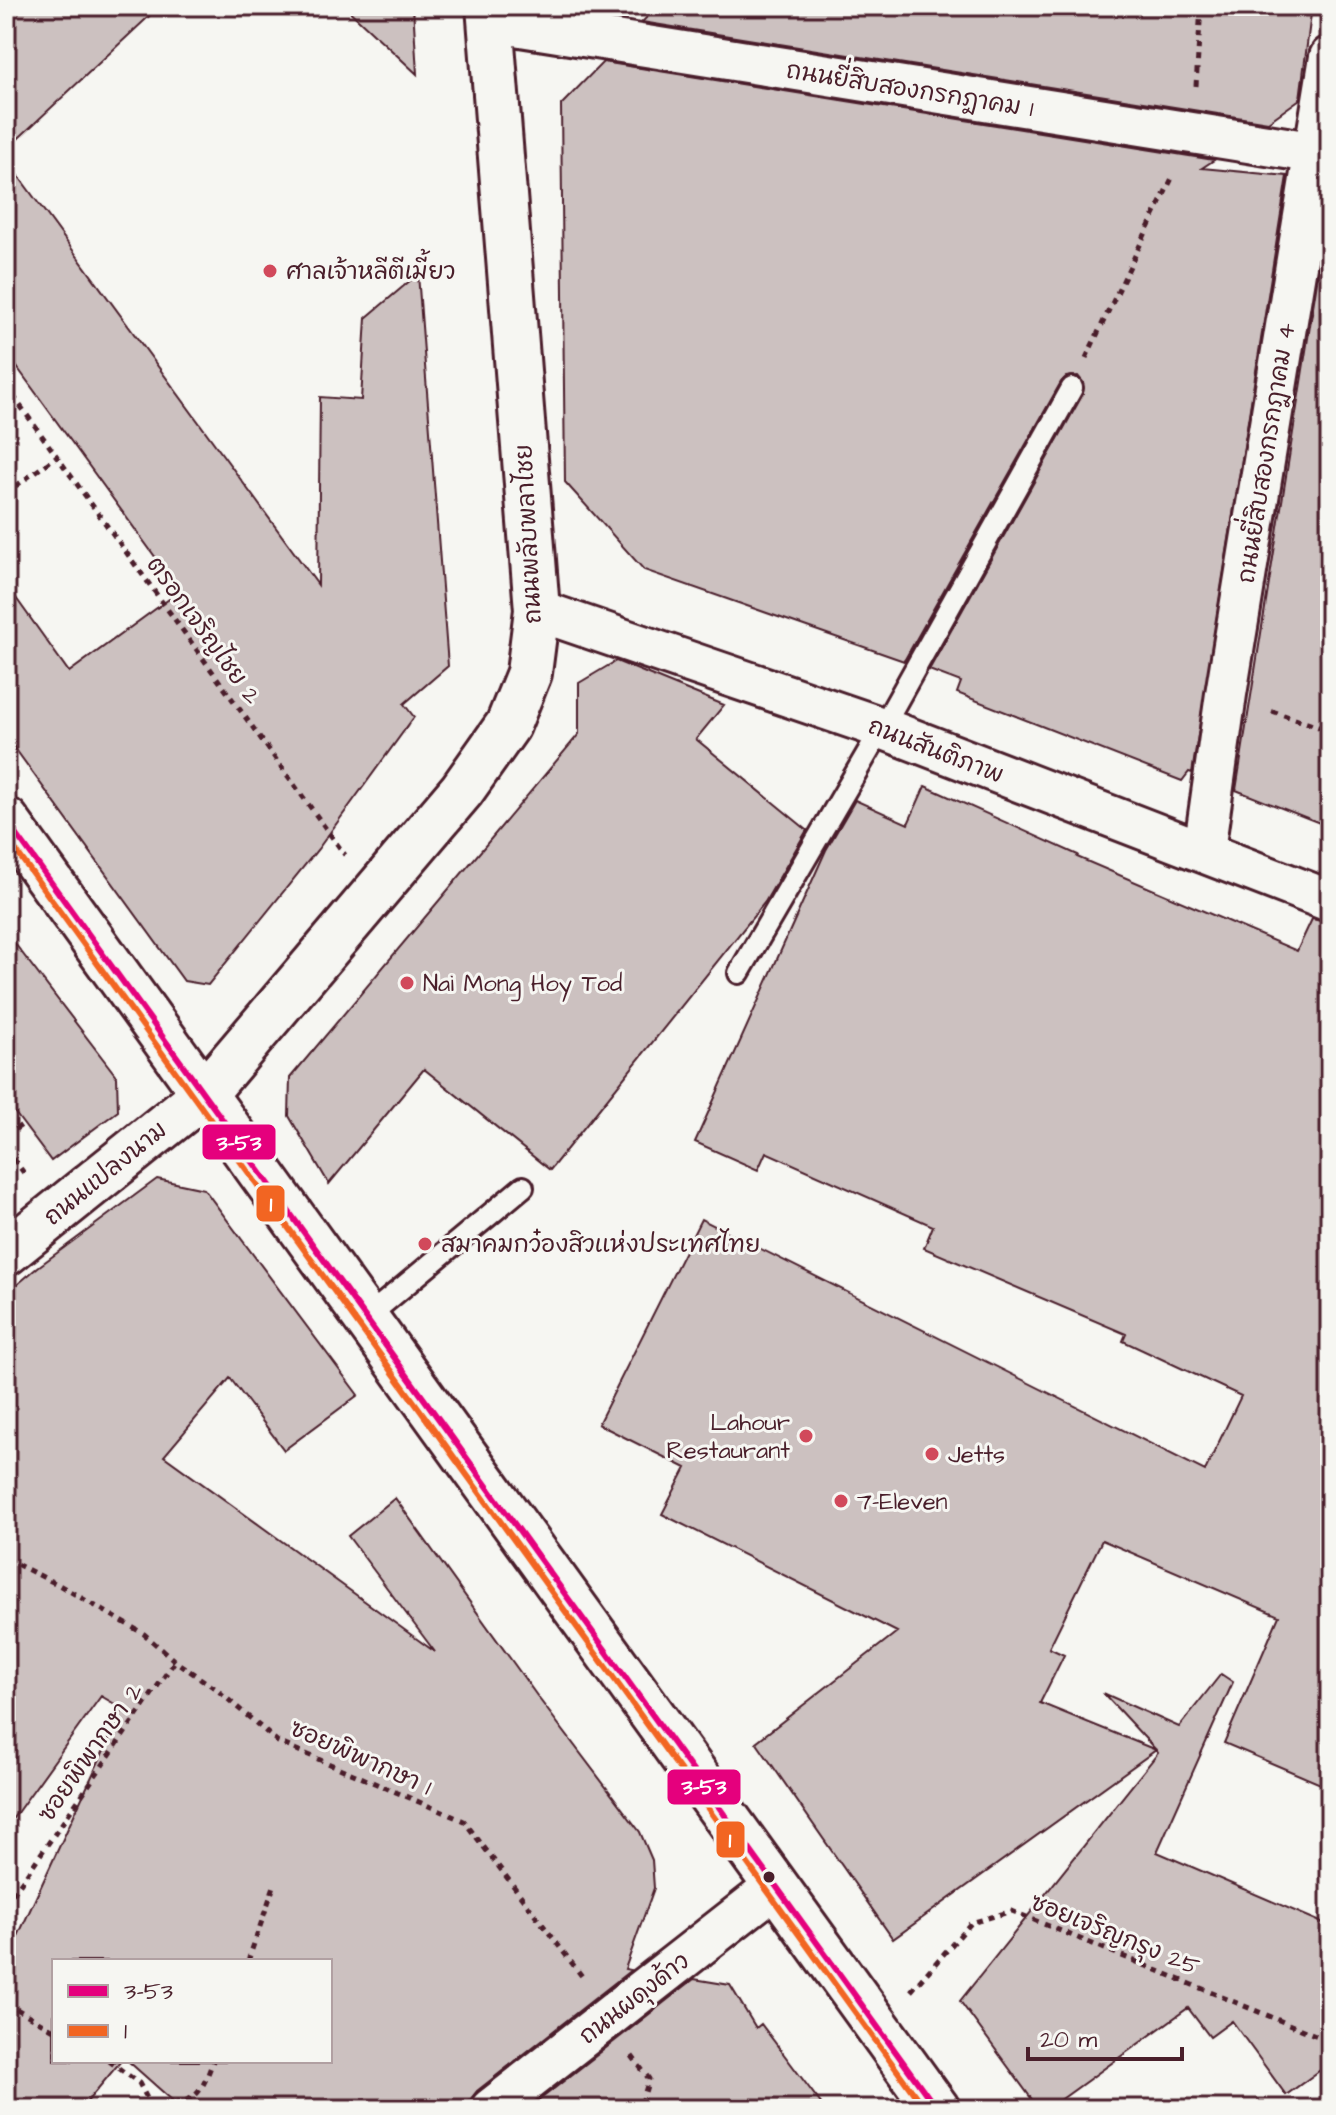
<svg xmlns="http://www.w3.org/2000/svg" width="1336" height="2115" viewBox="0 0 1336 2115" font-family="'Architects Daughter','Playpen Sans Thai',sans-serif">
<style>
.building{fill:#ccc1c0;stroke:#4a1f2b;stroke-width:2}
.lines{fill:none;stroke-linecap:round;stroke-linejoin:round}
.lane-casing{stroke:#4a1f2b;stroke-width:26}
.street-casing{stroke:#4a1f2b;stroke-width:46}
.secondary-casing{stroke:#4a1f2b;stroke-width:50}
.primary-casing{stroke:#4a1f2b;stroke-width:50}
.path{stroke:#4a1f2b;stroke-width:5;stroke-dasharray:6 6;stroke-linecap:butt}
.lane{stroke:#f6f6f2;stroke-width:20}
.street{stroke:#f6f6f2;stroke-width:40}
.secondary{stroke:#f6f6f2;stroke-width:44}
.primary{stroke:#f6f6f2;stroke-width:44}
.bus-1-casing{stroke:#f6f6f2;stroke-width:12}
.bus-2-casing{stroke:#f6f6f2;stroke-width:12}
.bus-1{stroke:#e5007d;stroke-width:6}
.bus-2{stroke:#f26522;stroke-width:6}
.poi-dot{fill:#d1495b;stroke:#f6f6f2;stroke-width:3}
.bus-dot{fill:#4a1f2b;stroke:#f6f6f2;stroke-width:3}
.labels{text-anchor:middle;stroke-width:6;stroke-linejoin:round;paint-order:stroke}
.street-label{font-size:24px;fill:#4a1f2b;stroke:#f6f6f2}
.poi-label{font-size:24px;fill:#4a1f2b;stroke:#f6f6f2;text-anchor:start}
.line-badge{stroke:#f6f6f2;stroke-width:3}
.badge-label{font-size:22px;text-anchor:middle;font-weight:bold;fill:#fff}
</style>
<rect width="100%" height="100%" fill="#f6f6f2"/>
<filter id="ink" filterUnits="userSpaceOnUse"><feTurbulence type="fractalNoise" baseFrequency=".0125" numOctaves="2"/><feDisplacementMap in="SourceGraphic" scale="16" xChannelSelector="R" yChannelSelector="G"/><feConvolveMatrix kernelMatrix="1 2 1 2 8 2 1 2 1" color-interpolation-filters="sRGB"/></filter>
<g filter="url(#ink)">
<path class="building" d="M6 6H160L6 150Z
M344 6H413L417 74Z
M658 6H1312L1300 99 1268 122 642 22Z
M603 62 1214 160 1202 168 1287 176 1192 773 1189 772 1182 781 957 693 961 682 929 670 1083 394V382L1078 376 1066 377 1061 382 904 661 644 570 565 482 561 105Z
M6 159 318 585 320 397 361 400 366 318 418 274 448 666 404 704 414 717 318 849 208 985 184 981 6 736V584L69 672 180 591 6 352Z
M1330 200V827L1236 790Z
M616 661 724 705 696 739 807 830 765 902 550 1170 424 1069 329 1184 289 1116 290 1078 579 734V683Z
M925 786 1078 855 1077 857 1297 951 1312 919 1330 923V1788L1224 1743 1279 1616 1102 1540 1049 1648 1064 1655 1040 1703 1156 1750 1103 1693 1179 1727 1221 1674 1233 1682 1157 1852 1330 1926V2063L1286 2095 1232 2021 1210 2037 1188 2008 1048 2109H1039L960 2001 1158 1753 1156 1750 893 1939 756 1742 897 1632 662 1514 686 1468 598 1424 701 1219 1205 1471 1241 1396 1123 1341 1126 1334 924 1248 933 1226 766 1152 758 1170 695 1142 826 850 855 800 908 824Z
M6 932 117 1077 118 1111 51 1161 6 1101Z
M157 1179 204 1189 358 1395 284 1450 230 1378 164 1456 435 1652 348 1536 395 1498 540 1700 640 1832 652 1860 654 1888 625 1969 631 1970 477 2091 470 2100 469 2109H182L128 2061H330V1961H54V2061H121L81 2109H6V1962L123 1709 101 1696 6 1828V1294L38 1267Z
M694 1979 730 1985 756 2028 761 2024 825 2109H528Z"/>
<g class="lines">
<g class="lane-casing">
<path id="lane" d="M739 973 882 728 1072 388
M366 1318 523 1187"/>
</g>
<g class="street-casing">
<path id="street" d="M489 21 1330 155
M537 610 882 728 1330 901
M1204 851 1226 694 1330 57
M491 2109 776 1886"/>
</g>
<g class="secondary-casing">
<path id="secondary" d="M6 1253 204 1094 462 790 508 725 529 673 537 610 489 6"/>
</g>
<g class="primary-casing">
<path id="primary" d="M6 820 937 2109"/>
</g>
<path class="path" d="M1196 86 1201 6
M1086 358 1173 176
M6 386 345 855
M6 493 56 457
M1272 711 1330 731
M6 1136 23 1124
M6 1149 27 1177
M6 1559 59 1585 144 1634 175 1661 216 1689 278 1742 464 1821 584 1979
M6 1904 175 1661
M248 1961 274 1886
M911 1991 971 1923 1012 1911 1330 2041
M6 2003 54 2030
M632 2056 649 2079 640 2109
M109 2061 139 2083 150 2104 148 2109
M150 2104C193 2102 198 2103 213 2061"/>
<use href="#lane" class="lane"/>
<use href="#street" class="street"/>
<use href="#secondary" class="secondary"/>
<use href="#primary" class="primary"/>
<g class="bus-1-casing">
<path id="bus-1" d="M6 820 937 2109"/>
</g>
<g class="bus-2-casing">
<path id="bus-2" d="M6 837 925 2109"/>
</g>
<use href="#bus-1" class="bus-1"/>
<use href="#bus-2" class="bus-2"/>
</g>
</g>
<g class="poi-dot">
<circle cx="270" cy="271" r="8"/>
<circle cx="407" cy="983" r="8"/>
<circle cx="425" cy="1244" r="8"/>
<circle cx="806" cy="1436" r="8"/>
<circle cx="932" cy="1454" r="8"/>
<circle cx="841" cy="1501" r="8"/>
</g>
<circle class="bus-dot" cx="769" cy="1877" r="7"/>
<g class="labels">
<g class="street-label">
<text transform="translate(910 89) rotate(9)" y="8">ถนนยี่สิบสองกรกฎาคม 1</text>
<text transform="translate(1266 453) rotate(-81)" y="8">ถนนยี่สิบสองกรกฎาคม 4</text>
<text transform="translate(528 534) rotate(-93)" y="8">ถนนพลับพลาไชย</text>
<text transform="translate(204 630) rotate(54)" y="8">ตรอกเจริญไชย 2</text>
<text transform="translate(936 750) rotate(21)" y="8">ถนนสันติภาพ</text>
<text transform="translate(105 1173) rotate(-39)" y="8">ถนนแปลงนาม</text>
<text transform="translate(90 1752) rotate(-55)" y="8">ซอยพิพากษา 2</text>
<text transform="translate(361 1757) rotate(24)" y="8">ซอยพิพากษา 1</text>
<text transform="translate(1115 1934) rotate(22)" y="8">ซอยเจริญกรุง 25</text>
<text transform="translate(634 1998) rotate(-38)" y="8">ถนนผดุงด้าว</text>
</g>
<g class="poi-label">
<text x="286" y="279">ศาลเจ้าหลีตีเมี้ยว</text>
<text x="423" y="991">Nai Mong Hoy Tod</text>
<text x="441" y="1252">สมาคมกว๋องสิวแห่งประเทศไทย</text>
<text x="790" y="1430" text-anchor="end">Lahour<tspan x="790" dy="28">Restaurant</tspan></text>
<text x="948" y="1462">Jetts</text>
<text x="857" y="1509">7-Eleven</text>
</g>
</g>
<g class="line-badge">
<rect x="201" y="1123" width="76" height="38" rx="8" fill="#e5007d"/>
<rect x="255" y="1184" width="31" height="39" rx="8" fill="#f26522"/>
<rect x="666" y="1768" width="76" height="38" rx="8" fill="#e5007d"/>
<rect x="715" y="1820" width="31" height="39" rx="8" fill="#f26522"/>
</g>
<g class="badge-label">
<text x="239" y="1150">3-53</text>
<text x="271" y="1211">1</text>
<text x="704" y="1794">3-53</text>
<text x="730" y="1847">1</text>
</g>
<rect width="1336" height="2115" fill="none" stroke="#f6f6f2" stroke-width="32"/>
<rect x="16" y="16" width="1304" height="2083" fill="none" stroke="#4a1f2b" stroke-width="3" filter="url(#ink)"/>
<rect x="52" y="1959" width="280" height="104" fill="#f6f6f2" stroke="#b1a0a2" stroke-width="2"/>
<rect x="68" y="1985" width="40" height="12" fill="#e5007d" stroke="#b1a0a2" stroke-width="2"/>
<text x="124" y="1999" font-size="24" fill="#4a1f2b">3-53</text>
<rect x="68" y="2025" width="40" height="12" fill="#f26522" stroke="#b1a0a2" stroke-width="2"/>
<text x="124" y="2039" font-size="24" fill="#4a1f2b">1</text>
<path d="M1028 2047v12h154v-12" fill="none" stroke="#4a1f2b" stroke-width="4"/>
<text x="1040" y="2047" font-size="24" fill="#4a1f2b" stroke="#f6f6f2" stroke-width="6" paint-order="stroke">20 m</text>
</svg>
